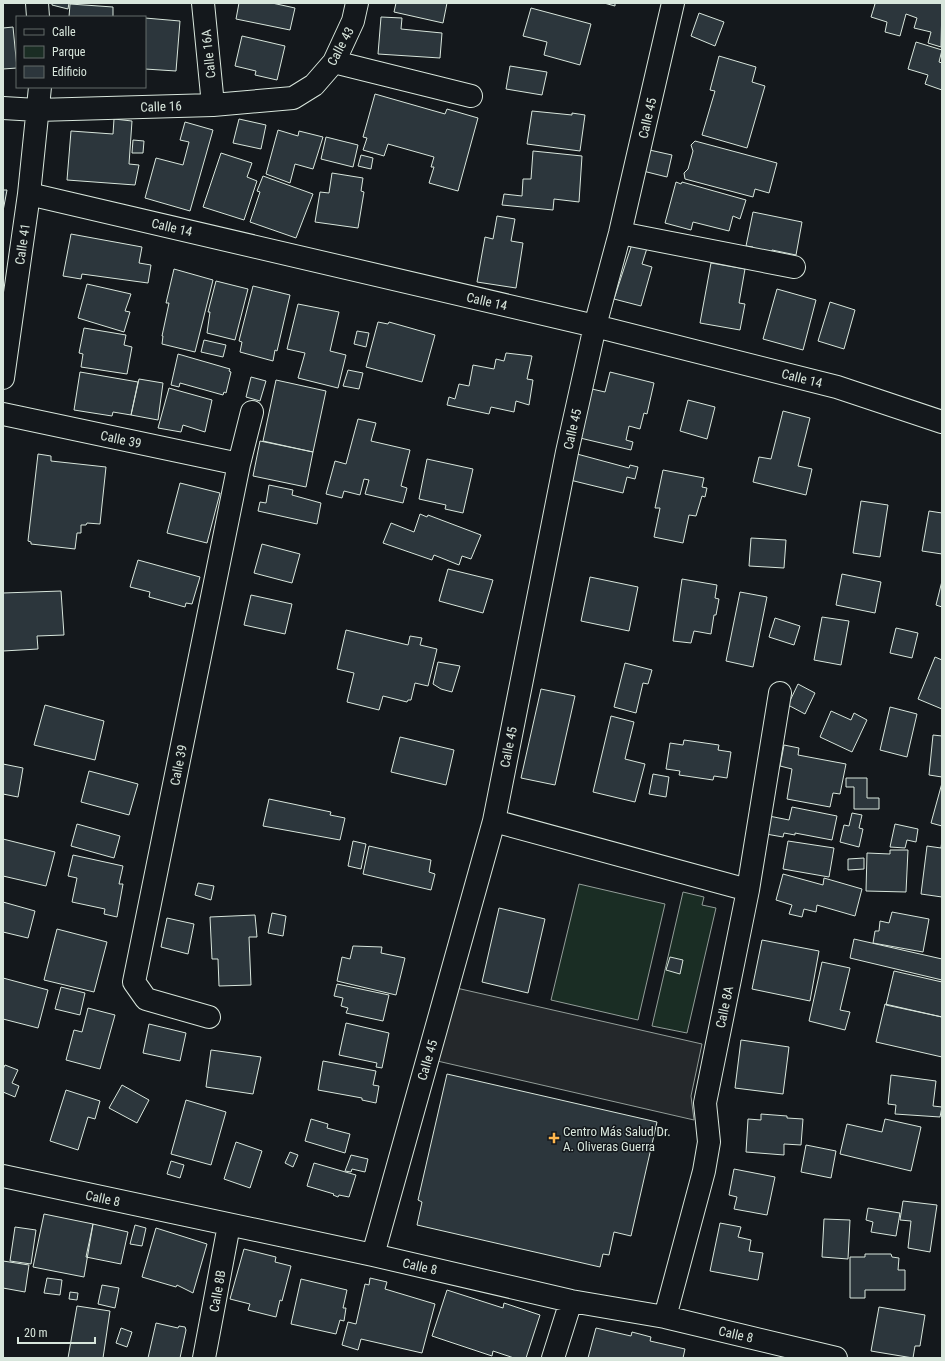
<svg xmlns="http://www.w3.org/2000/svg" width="945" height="1361" viewBox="0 0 945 1361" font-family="'Roboto Condensed',sans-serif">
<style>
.green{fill:#1a2d24;stroke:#939e99}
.parking{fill:#24282b;stroke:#939e99}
.building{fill:#2c363c;stroke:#d8e6dc}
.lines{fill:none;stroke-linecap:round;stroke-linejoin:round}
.street-casing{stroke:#d8e6dc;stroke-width:24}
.street{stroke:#14181c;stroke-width:22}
.poi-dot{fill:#ffb74d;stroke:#14181c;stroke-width:1.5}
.labels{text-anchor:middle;stroke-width:3;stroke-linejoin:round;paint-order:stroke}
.street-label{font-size:13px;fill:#d8e6dc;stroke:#14181c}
.poi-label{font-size:13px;fill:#d8e6dc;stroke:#14181c;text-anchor:start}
</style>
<rect width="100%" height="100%" fill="#14181c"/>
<path class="green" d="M579 884 665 904 638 1020 551 1000Z
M683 892 704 897 702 905 716 908 687 1033 652 1026Z"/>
<path class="parking" d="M452 987 702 1044 691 1096 694 1120 433 1060Z"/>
<path class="building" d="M52 3H69L68 9 52 5Z
M239 3H272L295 8 290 30 236 19Z
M396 3H447L443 23 394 12Z
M604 3H615V6Z
M872 3H942L941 47 928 43 931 32 914 28 917 18 906 14 900 36 885 32 887 22 871 17 875 4Z
M70 4 113 7V17H69Z
M531 8 591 24 580 65 544 55 547 42 523 36Z
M699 13 724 22 715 46 691 36Z
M381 17 402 18 401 29 442 33 440 58 378 54Z
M145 18 180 21 176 71 145 69Z
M13 27 17 68 3 69V28Z
M242 36 285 46 277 80 255 75 256 71 235 66Z
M916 42 942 50 939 62 942 63V90L925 84 928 75 908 69Z
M719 56 756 67 752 82 765 86 747 148 702 135 715 91 710 90Z
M510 66 547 72 542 95 506 89Z
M375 94 445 114 447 109 478 118 458 191 429 183 434 167H431L434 157 388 144 384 156 363 150 367 138 363 137Z
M532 111 572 115V113L585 115 580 151 527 144Z
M114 119 132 121 129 164 139 165 135 185 67 180 71 131 113 134Z
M239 119 266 125 261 149 233 143Z
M185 122 213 130 190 211 145 198 156 158 183 165 189 142 180 140Z
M278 130 298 136 299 131 323 137 313 169 295 164 290 183 266 174Z
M326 137 358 145 353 167 321 159Z
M133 140 144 141 143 153H132Z
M695 141 777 163 769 193 755 189 753 197 685 179 684 173 688 169 693 151 691 145Z
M645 149 672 155 667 177 639 170Z
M533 151 582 156 579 202 554 199 553 210 502 205 504 194 522 196 523 179H531Z
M221 153 252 163 247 177 257 181 244 220 203 207Z
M361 155 373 158 371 169 358 166Z
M332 173 363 178 361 191 364 192 358 228 315 222 320 192 329 193Z
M263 176 313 194 296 238 250 222 260 192 257 191Z
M676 182 681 184 682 182 746 200 740 219 733 216 729 231 693 222 691 230 665 223Z
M3 190H7L3 211Z
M753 212 802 222 796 255 772 250 771 255 752 251 753 247 746 246Z
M497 216 515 219 511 241 523 243 516 288 477 282 485 237 493 239Z
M71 234 142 247 139 263 151 265 148 283 82 274 81 279 63 276Z
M633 241 648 245 642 264 652 267 641 306 614 299Z
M711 263 745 269 739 303 745 304 740 330 700 323Z
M174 269 213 280 195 352 162 344 163 336H162L169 303H166Z
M216 281 248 289 235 340 207 333 210 312H208Z
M87 284 131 294 125 311 130 312 124 332 78 318Z
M253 286 290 295 277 351 275 350 273 361 240 352 242 342 239 341Z
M777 289 816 300 803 350 763 339Z
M830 302 855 310 844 349 818 341Z
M298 304 339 312 330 351 346 355 338 388 298 378 305 353 287 349Z
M378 322 388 324 389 322 435 335 422 382 366 367Z
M84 328 126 335 124 345 132 347 127 374 81 367 83 354 79 353Z
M357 331 369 333 366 347 354 344Z
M204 340 226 345 223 357 201 352Z
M506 353 532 356 527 379 533 380 529 405 516 401 514 412 491 407 489 414 447 405 449 397 455 399 459 384 469 386 473 365 494 369 496 359 504 361Z
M178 354 230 369 229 371 231 372 226 393 224 392 223 395 180 383 179 387 171 385Z
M348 370 363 373 359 389 343 386Z
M80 372 138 382 131 415 113 412 112 416 74 410Z
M610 372 654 383 647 414 644 413 640 429 629 426 626 440 633 442 631 450 580 438 592 389 605 392Z
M251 377 266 381 260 401 246 397Z
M139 379 163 383 158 420 131 415Z
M276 380 326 391 313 452 263 441Z
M169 388 212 400 205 432 183 425 181 432 158 428Z
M688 400 715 407 707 439 680 431Z
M783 411 810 418 798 466 812 469 806 495 753 482 759 457 771 459Z
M358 419 376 423 371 441 410 450 401 486 407 488 403 503 365 494 369 480 364 479 360 495 344 491 342 498 326 494 335 461 346 464Z
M260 441 313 452 306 487 253 476Z
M38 454 51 456V461L106 467 100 524 87 523 86 525H81V533H77L75 549 31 544V542L28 541Z
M577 454 629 468 630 465 638 467 635 479 627 477 623 493 570 480Z
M427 459 473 469 463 513 445 509 446 505 419 499Z
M663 470 704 478 702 487 707 488 705 497 702 496 696 516 689 515 683 543 654 537 660 508H655Z
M180 483 220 493 207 543 167 533Z
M269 485 293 490 292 495 321 503 317 524 258 511 260 502 266 503Z
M861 501 888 505 880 557 853 553Z
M929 511 942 513V554L922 551Z
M420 514 427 517 428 515 481 535 471 559 462 556 459 565 434 555 432 560 383 543 391 523 414 532Z
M751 538 786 540 784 568 749 566Z
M262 544 300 554 292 583 254 573Z
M138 560 200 577 192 604 186 603 185 607 149 597 150 592 130 587Z
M448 569 493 580 483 613 439 601Z
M842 574 881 582 875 613 836 605Z
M590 577 638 587 629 631 581 621Z
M682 579 717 585 715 598 719 599 716 615H714L711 634 694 631 691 643 673 641Z
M942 581V607L936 605Z
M61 591 64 635 37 636 38 649 3 651V593Z
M740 592 767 597 753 667 726 661Z
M251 595 292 604 285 634 244 625Z
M822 617 849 621 841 665 814 660Z
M775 618 800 626 794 645 769 637Z
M896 628 918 633 912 658 890 653Z
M346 630 408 645 410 636 422 638 420 645 437 649 428 686 415 683 411 700H408L407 702 383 696 379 710 347 702 354 673 337 669Z
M935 657 942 660V709L918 699Z
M438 662 460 666 452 692 441 689 433 684Z
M625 663 652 670 648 684 643 683 636 713 614 707Z
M798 684 815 693 805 714 788 705Z
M541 689 575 696 555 785 521 778Z
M45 705 104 721 95 760 34 745Z
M890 707 917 714 907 757 880 750Z
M831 711 851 720 854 713 867 720 852 752 820 737Z
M611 716 634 722 625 759 645 764 635 802 593 792Z
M933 735 942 736V777L929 775Z
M400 737 454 750 446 785 391 772Z
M684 740 719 745 718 750 731 752 727 778 714 776 713 780 679 775 680 771 666 769 670 743 683 745Z
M784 745 799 748 798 755 846 764 840 794 833 793 830 807 787 799 792 769 780 766Z
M3 764 23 768 18 797 3 794Z
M89 771 138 784 129 815 81 802Z
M653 774 669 777 666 797 649 794Z
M846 778H867V798H879V809H854V787H846Z
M942 783V826L931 823Z
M269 799 331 812 330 815 345 818 340 840 263 826Z
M792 807 837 816 832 840 795 833V835L784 833 783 837 766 834 769 816 789 820Z
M852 813 862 815 859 828 863 829 859 847 840 842 844 825 849 826Z
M77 824 120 836 114 858 71 846Z
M895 824 918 829 916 842 907 840 905 848 890 847Z
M3 839 55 852 46 886 3 876Z
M942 840V897L921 894 927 846 941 848Z
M353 841 366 844 361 869 348 866Z
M788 841 834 848 829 877 783 869Z
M369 846 431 860 429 872 435 874 431 890 363 874Z
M890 850H908L906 892 866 891 867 853 890 854Z
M73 855 123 866 119 884H123L117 917 104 914 105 909 72 902 77 878 68 876Z
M864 858V869L848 870V859Z
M783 874 823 885 824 878 862 889 855 916 817 905 816 912 804 909 802 917 789 914 792 905 776 900Z
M198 883 214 886 211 900 195 895Z
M3 902 35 911 28 938 3 932Z
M499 908 545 919 528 993 482 982Z
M892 912 929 919 923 952 873 943 875 931H879L880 921 889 923Z
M272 913 286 916 283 936 268 933Z
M255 915 257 937H249L251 985 219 986 218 959H212L210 917Z
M167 918 194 924 188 954 161 947Z
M57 929 107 942 94 992 44 980Z
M854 939 942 959V980L850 958Z
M762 940 819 951 810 1001 752 989Z
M353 946 382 947 381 953 405 958 396 995 337 981 342 957 350 959Z
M670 957 683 960 680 974 666 970Z
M822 962 850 968 840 1010 850 1012 845 1030 809 1021Z
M894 971 942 982V1017L886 1005Z
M3 978 48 990 38 1028 3 1019Z
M337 984 389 995 383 1021 346 1013 348 1008 341 1006 343 998 334 996Z
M61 987 85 993 80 1015 55 1009Z
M885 1004 942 1017V1057L876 1042Z
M88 1008 115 1015 100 1069 66 1060 74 1030 82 1032Z
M346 1023 389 1033 382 1068 376 1067 377 1063 339 1055Z
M149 1024 186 1033 180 1061 143 1053Z
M741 1040 789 1047 783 1094 735 1088Z
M211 1050 261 1057 253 1094 206 1087Z
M323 1061 376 1071 373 1085 379 1086 376 1103 362 1100V1098L318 1090Z
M5 1065 18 1070 12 1083 19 1086 15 1097 3 1092V1069Z
M447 1074 657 1122 631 1236 614 1232 609 1255 603 1254 600 1267 417 1225 422 1202 418 1200Z
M891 1075 936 1081 933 1106 942 1107 940 1117 895 1114 896 1105 888 1104Z
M122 1085 149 1100 137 1123 109 1108Z
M66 1090 100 1101 95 1119 88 1117 78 1150 50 1141Z
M186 1100 226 1112 211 1165 171 1154Z
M761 1114 787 1116V1118L803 1119 801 1145 784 1144V1155L746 1152 748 1119 761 1120Z
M311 1119 328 1124 327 1128 350 1134 345 1153 305 1141Z
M885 1119 921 1127 911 1171 840 1154 847 1124 882 1132Z
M236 1142 262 1151 250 1188 224 1179Z
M806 1145 836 1151 831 1178 801 1172Z
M290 1152 298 1155 293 1167 285 1163Z
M351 1155 368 1159 365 1172 352 1169 351 1172 345 1171Z
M171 1161 184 1165 180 1178 167 1174Z
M314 1163 356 1175 349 1197 339 1195 338 1197 333 1195 334 1194 307 1186Z
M734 1169 775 1177 767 1215 734 1209 737 1197 729 1195Z
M903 1201 937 1205 930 1252 908 1248 911 1221 900 1220Z
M868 1208 900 1213 896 1236 871 1232 873 1222 866 1220Z
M44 1214 93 1224 84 1277 33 1267Z
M824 1219 850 1220 848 1259 822 1257Z
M720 1223 741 1227 738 1237 751 1240 749 1251 763 1253 758 1280 710 1271Z
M93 1224 128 1232 121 1264 86 1257Z
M135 1225 146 1228 142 1246 130 1244Z
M15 1227 36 1230 31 1264 10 1261Z
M156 1228 207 1244 193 1293 177 1285 176 1287 142 1277Z
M244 1249 276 1257 275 1262 291 1266 282 1301 280 1300 276 1317 248 1310 250 1304 230 1299Z
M865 1254H891L892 1257 899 1258 898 1270H905V1290H865V1298H850V1257H865Z
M3 1261 29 1265 25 1292 3 1288Z
M47 1278 62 1280 60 1295 44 1293Z
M370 1278 387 1282 385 1289 435 1304 422 1353 361 1339 358 1350 342 1345 348 1322 356 1324 365 1284 369 1285Z
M301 1279 347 1290 343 1308H346L344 1321 340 1320 336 1334 291 1324Z
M102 1285 119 1288 115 1308 98 1304Z
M447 1290 503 1308 504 1303 540 1315 526 1358H514L493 1351 492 1356 432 1336Z
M70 1292 78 1293 77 1300 69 1299Z
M77 1306 110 1311 103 1358H68Z
M879 1307 925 1315 920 1346H915L913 1358 871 1351Z
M156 1323 178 1328 179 1326 185 1327 186 1330 180 1358H148Z
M121 1328 132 1332 127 1347 116 1343Z
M596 1328 631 1336 632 1332 651 1337 650 1341 685 1349 683 1358H588Z"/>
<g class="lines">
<g class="street-casing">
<path id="street" d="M37 3 38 17
M203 3 213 105
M334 62 471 96
M3 108 37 110 213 105 293 98 314 85 334 62 353 21 357 3
M29 194 595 326 837 387 942 422
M620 233 794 267
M3 378 29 194 40 87
M3 414 239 464
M494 821 748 890
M209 1017 146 999 134 982 239 464 252 412
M3 1176 373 1255 571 1301 665 1317 836 1358
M373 1255 494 821 567 452 595 326 620 233 673 3
M665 1317 704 1171 709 1142 705 1103 748 890 780 693
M204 1358 229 1225
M553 1358 571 1301"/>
</g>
<use href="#street" class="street"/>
</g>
<path class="poi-dot" d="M552 1132h4v4h4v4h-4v4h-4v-4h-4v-4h4z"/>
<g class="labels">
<g class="street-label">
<text transform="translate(340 46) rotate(-62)" y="5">Calle 43</text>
<text transform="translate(208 54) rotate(-96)" y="5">Calle 16A</text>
<text transform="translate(161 106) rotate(-2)" y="5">Calle 16</text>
<text transform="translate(647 118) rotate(-77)" y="5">Calle 45</text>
<text transform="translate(172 227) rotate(13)" y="5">Calle 14</text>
<text transform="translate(22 244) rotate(-82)" y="5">Calle 41</text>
<text transform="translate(487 301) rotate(13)" y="5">Calle 14</text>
<text transform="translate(802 378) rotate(14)" y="5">Calle 14</text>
<text transform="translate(572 429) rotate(-77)" y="5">Calle 45</text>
<text transform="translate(121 439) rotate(12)" y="5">Calle 39</text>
<text transform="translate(508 747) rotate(-79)" y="5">Calle 45</text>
<text transform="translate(178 765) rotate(-79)" y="5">Calle 39</text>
<text transform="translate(724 1007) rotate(-78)" y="5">Calle 8A</text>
<text transform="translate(427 1060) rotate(-74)" y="5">Calle 45</text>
<text transform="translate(103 1198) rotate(12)" y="5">Calle 8</text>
<text transform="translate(420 1266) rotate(13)" y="5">Calle 8</text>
<text transform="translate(217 1291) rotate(-80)" y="5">Calle 8B</text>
<text transform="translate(736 1334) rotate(13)" y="5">Calle 8</text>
</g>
<g class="poi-label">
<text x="563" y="1136">Centro Más Salud Dr.<tspan x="563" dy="15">A. Oliveras Guerra</tspan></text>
</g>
</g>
<rect width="945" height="1361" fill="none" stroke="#d8e6dc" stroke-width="8"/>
<rect x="16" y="16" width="130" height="72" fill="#14181c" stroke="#626a69"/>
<rect x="24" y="29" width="20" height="6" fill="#14181c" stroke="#626a69"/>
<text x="52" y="36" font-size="12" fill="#d8e6dc">Calle</text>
<rect x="24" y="46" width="20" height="12" fill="#1a2d24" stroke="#626a69"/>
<text x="52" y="56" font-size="12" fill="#d8e6dc">Parque</text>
<rect x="24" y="66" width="20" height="12" fill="#2c363c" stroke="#626a69"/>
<text x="52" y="76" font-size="12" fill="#d8e6dc">Edificio</text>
<path d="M18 1337v6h77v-6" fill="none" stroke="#d8e6dc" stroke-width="2"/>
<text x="24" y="1337" font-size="12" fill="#d8e6dc" stroke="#14181c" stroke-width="3" paint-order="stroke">20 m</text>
</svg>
